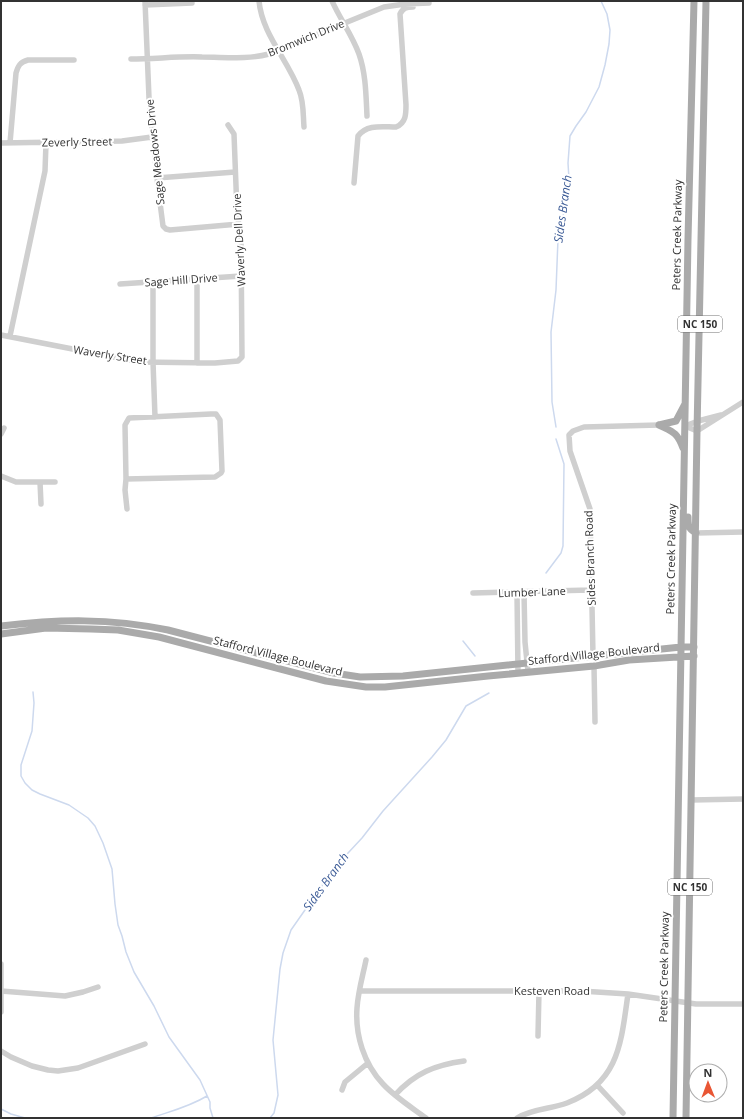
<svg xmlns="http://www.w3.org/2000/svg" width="744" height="1119" viewBox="0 0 744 1119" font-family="'Open Sans',sans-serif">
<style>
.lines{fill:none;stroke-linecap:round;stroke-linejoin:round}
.stream{stroke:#cdd9ee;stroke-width:1.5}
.minor{stroke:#cfcfcf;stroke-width:5.5}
.major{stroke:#aaa;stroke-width:7}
.labels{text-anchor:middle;stroke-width:4;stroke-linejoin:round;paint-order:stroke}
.shield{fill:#fff;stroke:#707070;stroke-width:1}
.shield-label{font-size:10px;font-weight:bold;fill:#323232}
.street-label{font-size:11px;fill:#323232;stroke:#fff}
.water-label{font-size:12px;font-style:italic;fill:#3d5c97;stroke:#fff}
</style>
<rect width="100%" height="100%" fill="#fff"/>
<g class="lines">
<path class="stream" d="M556 427 552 402 551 332 556 290 558 239 563 217 569 179 568 163 570 136 576 126 586 112 599 87 605 65 609 44 610 30 607 14 601 1
M546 573 561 553 563 546 564 464 556 439
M463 641 475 656
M33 692 34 703 32 731 21 765V776L25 783 32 790 40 794 69 805 88 818 95 826 103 843 112 869 115 904 118 925 122 936 126 952 134 972 154 1006 169 1037 200 1080 210 1102V1108L213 1118
M1 1109 11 1114 25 1118
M151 1118C171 1111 189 1107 207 1096
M270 1118 274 1113 278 1095 273 1040 280 969 283 953 291 930 335 867 362 838 383 811 432 757 446 740 466 706 489 693"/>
<path class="minor" d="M145 1 149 98 158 187 163 226 166 229 170 230 239 224
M259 1C262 34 288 60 299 90 304 102 303 115 304 127
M332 1C340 19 352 35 359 54 366 74 366 96 367 116
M145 5 192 3
M131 59C155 59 179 56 202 57 225 57 247 60 269 54L384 7 405 4 429 3
M1 143 122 141 152 137
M10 143 16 73C18 66 20 62 28 60H74
M157 178 235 172
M354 183 358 136C367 124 382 127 396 127 406 123 406 114 406 105L400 14C403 8 406 7 413 7
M197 279V363
M153 282V362L155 417
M120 284 241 276
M1 335 139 362 215 363 238 361 242 357 241 239 237 212 234 134 228 125
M10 336 45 171 46 143
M211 414H216L220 420 222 471 221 473 215 477 126 479 125 425 129 418Z
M685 426 697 431 743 402
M685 426 698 421 721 415
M1 434 4 428
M1 476 16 482H55
M126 479 125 490 127 509
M40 482 41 504
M696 533 743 532
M524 592 525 642 528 672
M473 593 591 590
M517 593 518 673
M593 656 590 509 570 451 569 435 573 431 584 427 659 425
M594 666 595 722
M691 800 743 799
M366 960C363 975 358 992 357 1008 355 1035 364 1064 383 1084 395 1097 411 1107 426 1118
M1 964V1012
M1 991 65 996 83 992 98 987
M360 991H581L628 994 696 1004H743
M538 1036 539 991
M1 1051 11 1057 32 1066 48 1070 58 1071 78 1068 145 1044
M597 1085 623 1113
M342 1090 345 1082 368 1063
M395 1095C415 1073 435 1065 464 1061
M517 1118C532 1109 551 1109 567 1103 619 1083 621 1043 628 994"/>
<path class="major" d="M659 425C673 432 677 432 683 448
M659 425 676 421 685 404
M688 517C688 525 688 529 696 533
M1 626C60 619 109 618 168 630L334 673 360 677 403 676 681 647H694
M1 634 46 628 91 629 118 630 159 637 326 681 366 687H385L488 676 594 666 629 660 694 656
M673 1118 688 239 694 1
M686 1118 697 431 706 1"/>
</g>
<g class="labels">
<g class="shield">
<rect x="678" y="316" width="44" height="16" rx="3"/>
<rect x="668" y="879" width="44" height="16" rx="3"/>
</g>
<g class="shield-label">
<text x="700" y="328">NC 150</text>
<text x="690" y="891">NC 150</text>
</g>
<g class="street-label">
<text transform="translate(306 38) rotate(-22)" y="4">Bromwich Drive</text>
<text transform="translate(77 142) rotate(-1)" y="4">Zeverly Street</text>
<text transform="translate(155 152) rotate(-96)" y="4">Sage Meadows Drive</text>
<text transform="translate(677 235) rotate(-89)" y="4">Peters Creek Parkway</text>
<text transform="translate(239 240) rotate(-93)" y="4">Waverly Dell Drive</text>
<text transform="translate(181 280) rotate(-4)" y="4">Sage Hill Drive</text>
<text transform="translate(110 355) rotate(9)" y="4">Waverly Street</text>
<text transform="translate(590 558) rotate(-92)" y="4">Sides Branch Road</text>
<text transform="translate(671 559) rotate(-89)" y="4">Peters Creek Parkway</text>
<text transform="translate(532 592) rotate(-2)" y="4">Lumber Lane</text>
<text transform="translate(594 654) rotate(-6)" y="4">Stafford Village Boulevard</text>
<text transform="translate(278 656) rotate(14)" y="4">Stafford Village Boulevard</text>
<text transform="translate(664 967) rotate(-89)" y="4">Peters Creek Parkway</text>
<text x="552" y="995">Kesteven Road</text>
</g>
<g class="water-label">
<text transform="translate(563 209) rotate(-82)" y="4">Sides Branch</text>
<text transform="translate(326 882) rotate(-54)" y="4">Sides Branch</text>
</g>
</g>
<rect width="744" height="1119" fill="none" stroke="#323232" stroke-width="4"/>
<g transform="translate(708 1083) rotate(359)"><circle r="19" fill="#ffffff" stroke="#adadad"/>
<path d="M0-3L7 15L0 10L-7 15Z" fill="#e95634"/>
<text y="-6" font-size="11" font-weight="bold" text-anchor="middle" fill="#323232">N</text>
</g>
</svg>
